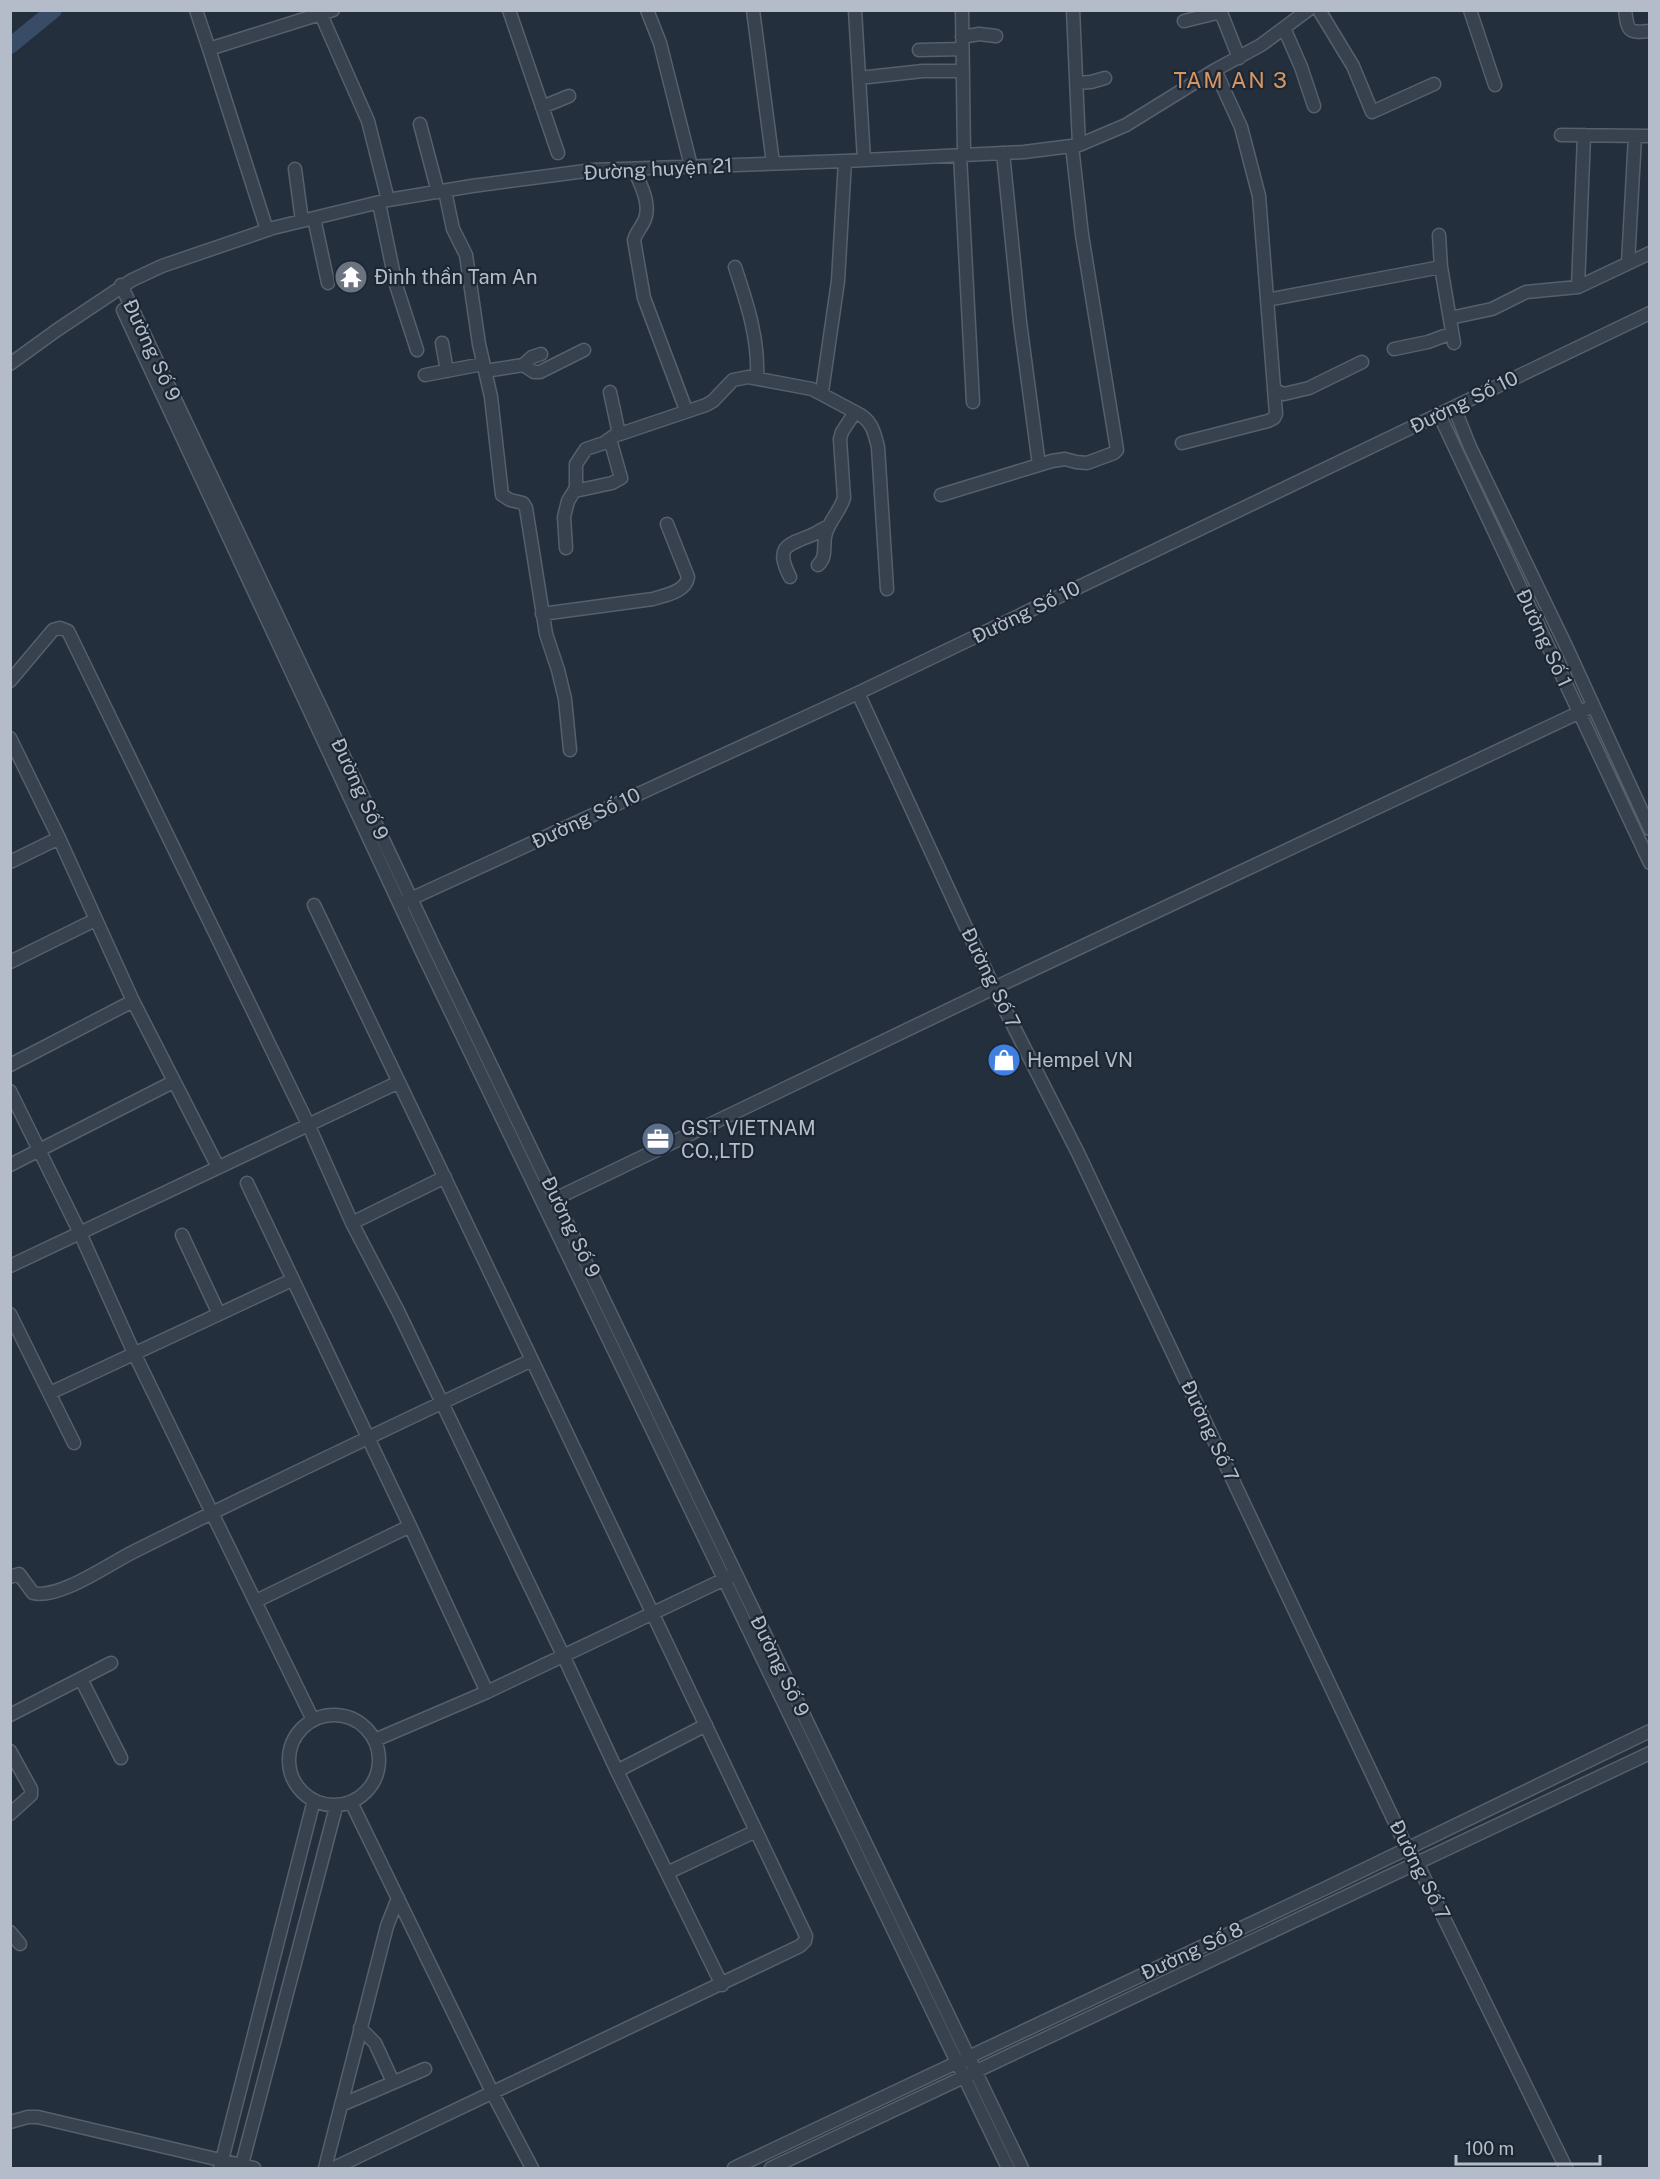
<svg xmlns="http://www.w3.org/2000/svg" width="1660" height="2179" viewBox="0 0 1660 2179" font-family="'Public Sans',sans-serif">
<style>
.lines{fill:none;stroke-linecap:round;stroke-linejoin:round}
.river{stroke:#394c67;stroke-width:16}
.minor-casing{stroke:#565f6c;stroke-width:15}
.minor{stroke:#38414e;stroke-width:12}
.labels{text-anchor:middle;stroke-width:4.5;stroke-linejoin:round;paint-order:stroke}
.street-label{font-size:20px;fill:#b4bcc9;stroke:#1d2633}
.poi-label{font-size:20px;fill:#b4bcc9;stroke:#1d2633;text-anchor:start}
.quarter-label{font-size:22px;letter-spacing:1.5px;fill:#d59563;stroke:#1d2633}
</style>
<rect width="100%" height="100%" fill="#242f3e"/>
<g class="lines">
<path class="river" d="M10 46 54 10"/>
<g class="minor-casing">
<path id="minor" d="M196 10 209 49
M319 10 368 121 388 200
M509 10 558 153
M647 10 660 43 691 166
M753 10 773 163
M855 10 864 160
M962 10 964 155
M1073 10 1079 145
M1220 10 1239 58
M1319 10 1353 66 1372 112 1434 84
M1470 10 1495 85
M1625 10C1628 32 1628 33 1650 31
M1184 21 1221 12
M1284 28 1301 67 1314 106
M962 37 979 34 996 36
M919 50 962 49
M859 78 923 71H963
M1076 83 1091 82 1105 78
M542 107 569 96
M420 124 438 192
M1561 135 1650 136
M1003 153 1020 322 1039 465
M960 155 973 402
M295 169 302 221
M634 169C640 184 651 203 645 219 642 227 636 232 634 240L644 298 686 410
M445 191 453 229 466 255 479 344 491 397 502 495 510 500 523 503 526 508 546 634 558 670 565 699 570 750
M379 203 396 285 417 350
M314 218 328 283
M267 230 209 49 333 10
M1439 235 1441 267 1454 343
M1628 263 1635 136
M735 267C747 303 759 339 757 378
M121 285 433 945 1022 2168
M1578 287 1584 135
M1267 300 1441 267
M123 310 421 950 1008 2168
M1450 318 1492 309 1526 292 1578 287 1650 253
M442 343 447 371
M1394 349 1428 342 1452 333
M10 364 57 330 132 280 162 266 273 228 388 200 472 186 593 170 845 161 1024 152 1079 145 1126 125 1215 70 1261 45 1308 10
M523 365 534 372H540L584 350
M485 371 523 365 532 357 541 354
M425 375 483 364
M1274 390 1284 394 1309 388 1362 362
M610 392 619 434
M822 392 838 281 845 161
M1454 407 1470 447 1566 646 1650 829
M855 412C872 420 874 431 878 447L887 589
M1439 414 1650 863
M1182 443 1268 421 1274 418 1276 414 1259 196 1241 127 1215 70
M575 491 612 483 621 478 610 439
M941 495 1052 461 1065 459 1076 462 1087 463 1114 453 1117 450 1082 235 1072 146
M566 548 564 517 568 501 576 488V464L586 449 604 443 614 436 706 405 713 401 733 380 748 377 812 389 855 412 842 432 840 439 844 498C840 511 830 520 826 533 822 545 828 556 818 565
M790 577C775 547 786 545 812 535 819 532 823 528 829 526
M542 614 653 599C665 595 686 592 688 577L667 524
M10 681 53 630 60 628 68 631 308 1124 352 1223 398 1311 563 1655 617 1771 722 1985
M858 693 994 988 1078 1153 1407 1848 1417 1863 1566 2168
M10 738 59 838 133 1001 218 1167
M10 862 59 838
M406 901 858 693 1650 313
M314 905 532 1360
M10 962 95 920
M10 1065 133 1001
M10 1091 80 1233 134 1353 313 1720
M10 1165 173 1082
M247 1183 410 1526 487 1692
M557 1198 994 988 1593 706
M352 1223 445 1177
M182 1235 219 1314
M10 1266 399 1082
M10 1314 74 1443
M50 1393 292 1280
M10 1577 19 1574 33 1593C59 1600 110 1563 135 1551 267 1485 399 1423 532 1360L806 1936 805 1941 800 1946 334 2168
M256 1601 410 1526
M81 1679 121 1758
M289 1760a45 45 0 1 1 90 0a45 45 0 1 1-90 0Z
M10 1715 111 1663
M375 1740 487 1692 729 1577
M10 1751 31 1789V1795L10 1814
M617 1771 706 1725
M351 1802 493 2094 532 2168
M667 1873 756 1831
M10 1932 20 1944
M360 2028 375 2043 393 2082
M341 2105 425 2069
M10 2122 28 2117H38L254 2168
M220 2168 314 1800
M241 2168 336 1807
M325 2168 387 1926 398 1898
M734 2168 1326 1888 1650 1731
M771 2168 1650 1753"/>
</g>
<use href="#minor" class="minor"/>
</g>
<defs>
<g id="temple-disc" transform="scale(1.725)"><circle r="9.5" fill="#6b7280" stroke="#1d2633"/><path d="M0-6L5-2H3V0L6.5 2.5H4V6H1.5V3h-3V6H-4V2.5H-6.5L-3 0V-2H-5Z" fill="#fff"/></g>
<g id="shop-disc" transform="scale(1.725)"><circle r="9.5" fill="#3f7fe0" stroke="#1d2633"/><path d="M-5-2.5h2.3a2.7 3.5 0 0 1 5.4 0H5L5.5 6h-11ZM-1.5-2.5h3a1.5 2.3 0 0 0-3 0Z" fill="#fff"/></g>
<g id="office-disc" transform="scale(1.725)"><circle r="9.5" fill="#5c6f8a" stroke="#1d2633"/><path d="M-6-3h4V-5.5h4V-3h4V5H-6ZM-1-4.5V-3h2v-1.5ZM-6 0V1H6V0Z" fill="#fff"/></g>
</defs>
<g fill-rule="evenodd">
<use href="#temple-disc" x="351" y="277"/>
<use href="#shop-disc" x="1004" y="1060"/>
<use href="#office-disc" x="658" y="1139"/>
</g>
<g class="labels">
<g class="street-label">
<text transform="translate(658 169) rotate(-3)" y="7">Đường huyện 21</text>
<text transform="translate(152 350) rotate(65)" y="7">Đường Số 9</text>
<text transform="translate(1464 402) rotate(-26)" y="7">Đường Số 10</text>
<text transform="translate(1026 612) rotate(-26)" y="7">Đường Số 10</text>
<text transform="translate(1544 638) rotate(65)" y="7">Đường Số 1</text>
<text transform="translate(360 789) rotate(65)" y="7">Đường Số 9</text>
<text transform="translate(586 818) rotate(-25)" y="7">Đường Số 10</text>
<text transform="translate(991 978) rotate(64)" y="7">Đường Số 7</text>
<text transform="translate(571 1227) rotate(64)" y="7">Đường Số 9</text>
<text transform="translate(1210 1431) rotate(65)" y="7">Đường Số 7</text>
<text transform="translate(780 1666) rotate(64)" y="7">Đường Số 9</text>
<text transform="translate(1420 1870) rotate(63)" y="7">Đường Số 7</text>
<text transform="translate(1192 1951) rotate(-25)" y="7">Đường Số 8</text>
</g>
<g class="poi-label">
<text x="374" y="284">Đình thần Tam An</text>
<text x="1027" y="1067">Hempel VN</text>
<text x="681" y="1135">GST VIETNAM<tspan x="681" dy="23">CO.,LTD</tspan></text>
</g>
<g class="quarter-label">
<text x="1231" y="88">TAM AN 3</text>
</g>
</g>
<rect width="1660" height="2179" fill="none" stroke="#b4bcc9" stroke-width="24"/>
<path d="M1456 2155v9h144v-9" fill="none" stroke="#b4bcc9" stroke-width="3"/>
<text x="1465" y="2155" font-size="18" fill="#b4bcc9" stroke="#1d2633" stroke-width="4.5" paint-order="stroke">100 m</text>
</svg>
